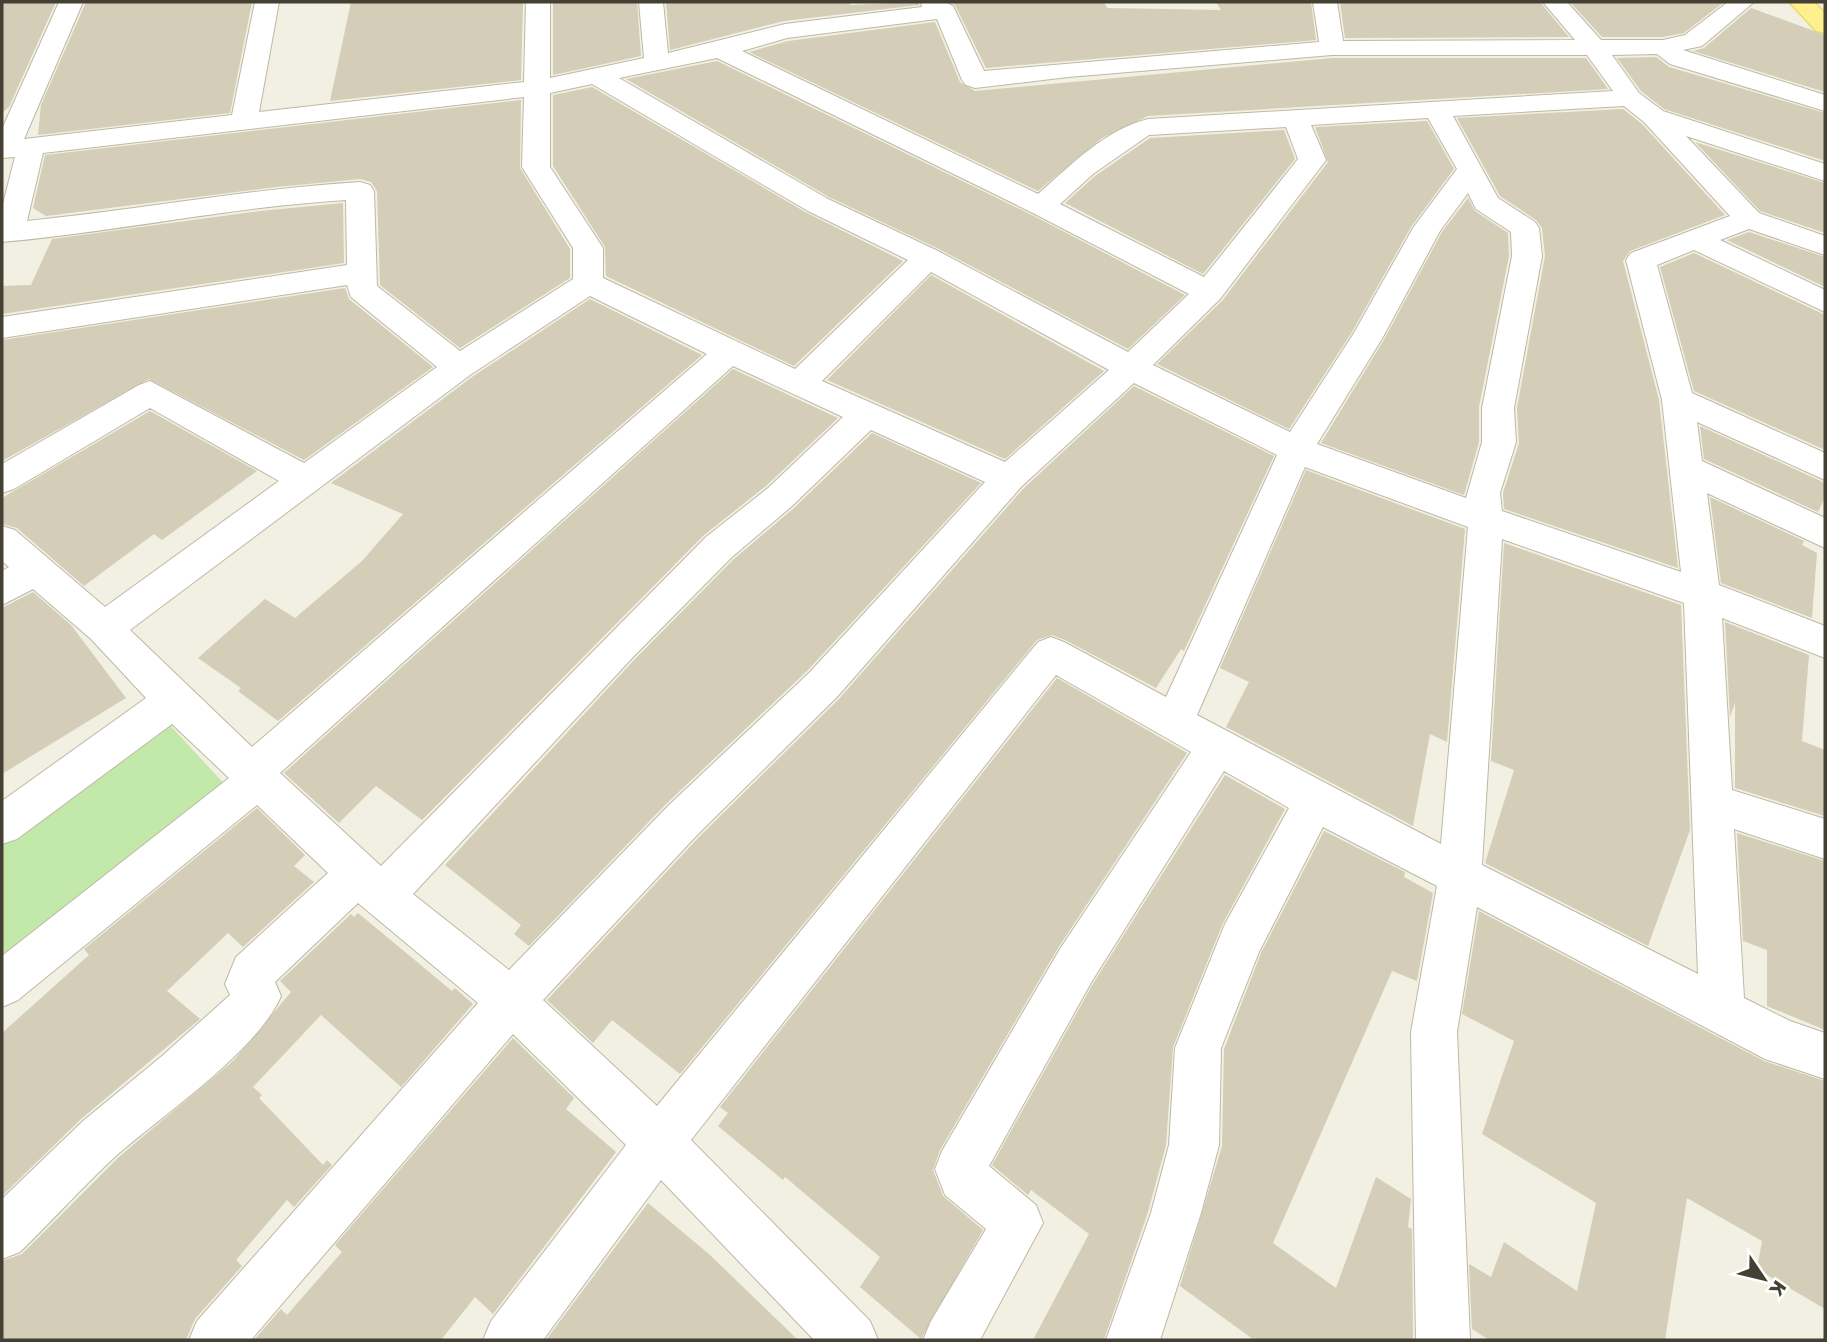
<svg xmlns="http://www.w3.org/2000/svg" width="1827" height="1342" viewBox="0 0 1827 1342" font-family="'Golos Text',sans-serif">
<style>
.green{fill:#c2e9a9}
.building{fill:#d4cdb7}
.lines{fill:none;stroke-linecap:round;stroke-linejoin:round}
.minor-casing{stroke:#beb9a5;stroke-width:2}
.major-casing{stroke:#e8d25a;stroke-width:2}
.minor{fill:#fff;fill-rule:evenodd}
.major{fill:#fff08e;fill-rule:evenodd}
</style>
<rect width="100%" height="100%" fill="#f2f0e2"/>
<path class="green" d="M167 722 229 789 2 968V845Z"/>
<path class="building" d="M2 2H56L9 107 2 113Z
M86 2H252L230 113 38 135 41 105Z
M351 2H523L521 80 330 101Z
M553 2H637L641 56 553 75Z
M666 2H850V5L919 2V5L784 21 670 50Z
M950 2H1104L1107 8 1221 10 1216 2H1311L1316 40 986 68 955 5Z
M1340 2H1540L1569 37 1345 38Z
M1570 2H1724L1684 33 1663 37H1602Z
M1751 8 1825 35V92L1693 51 1704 48Z
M935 22 960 82 975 91 1332 58H1586L1608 89 1148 116 1102 138 1038 191 749 52 788 41Z
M1656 57 1669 67 1825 113V161L1664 109 1641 91 1617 58Z
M717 61 1030 214 1185 295 1128 349 939 249 829 197 626 79Z
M592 87 807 213 903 261 794 366 606 276 605 247 553 166V95Z
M521 100 520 168 570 249V278L460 348 380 285 377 191 371 182 360 179 276 187 46 216 33 208 45 155Z
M1623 109 1642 124 1725 215 1630 251 1623 261 1659 400 1678 568 1504 509 1503 493 1519 443 1517 408 1545 256 1542 228 1536 220 1500 196 1457 118Z
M1427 121 1454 169 1411 227 1352 332 1289 429 1157 364 1222 301 1328 162 1315 127Z
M1284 130 1295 159 1203 274 1065 203 1095 176 1150 138Z
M1695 142 1825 183V233L1760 211Z
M1468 198 1475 211 1508 233 1509 256 1479 407V442L1464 495 1321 443 1385 338 1442 232Z
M343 203 344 263 2 314V286L31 285 52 239 260 211Z
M1749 232 1825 257V287L1727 240Z
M1694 253 1825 315V450L1694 391 1660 267Z
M931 275 1104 371 1005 459 827 380Z
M345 288 349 299 433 367 304 460 149 379 2 461V340Z
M590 299 702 355 278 721 238 691 241 688 198 658 265 599 295 618 362 561 403 514 331 483 472 377Z
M733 369 838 418 766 486 704 535 422 820 376 786 339 823 284 773Z
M1134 386 1274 456 1184 651 1181 649 1156 688 1065 640 1052 635 1037 640 680 1074 612 1020 593 1043 547 1000 700 836 839 699 1023 489Z
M150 411 257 471 162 540 154 534 84 586 17 528 2 524V498Z
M1700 426 1825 483V497L1818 512 1704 459Z
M872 433 981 483 807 671 666 804 529 946 514 934 521 925 445 865 635 659 734 559 794 508Z
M1306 470 1465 529 1447 742 1430 734 1413 826 1226 727 1249 682 1220 668Z
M1710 497 1804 541 1802 545 1817 553 1812 618 1721 583Z
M1504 543 1681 605 1690 830 1648 946 1485 863 1514 770 1491 761Z
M33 592 71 625 126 698 2 774V608Z
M1725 622 1809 655 1802 741 1825 750V816L1735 788V703L1730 717Z
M1057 678 1187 753 1058 948 940 1150 933 1170 943 1196 983 1230 921 1339 860 1287 880 1257 785 1177 783 1180 718 1126 728 1113 720 1107Z
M1225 775 1285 809 1223 923 1173 1047 1166 1145 1148 1212 1104 1340H1033L1089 1234 1031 1190 1028 1195 992 1165 1094 982Z
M257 808 305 855 294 866 314 882 243 947 228 933 167 991 200 1019 81 1119 2 1196V1033L89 955 84 949Z
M1324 831 1405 872 1404 877 1433 893 1417 981 1392 971 1273 1243 1336 1288 1376 1177 1411 1199 1408 1227 1412 1229 1413 1340H1254L1180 1286 1222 1146 1224 1049 1261 953Z
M1737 833 1825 861V1030L1767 1006V950L1743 941Z
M1479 911 1764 1061 1825 1081V1309L1757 1269 1762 1241 1687 1198 1665 1340H1489L1472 1329 1469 1264 1491 1277 1504 1242 1577 1291 1596 1203 1482 1134 1514 1041 1462 1014Z
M358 913 452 991 455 988 473 1004 401 1087 321 1015 253 1087 262 1095 259 1098 323 1165 327 1160 332 1165 294 1207 287 1200 236 1260 242 1266 195 1319 186 1340H2V1261L22 1254 120 1156 233 1061 291 992 280 981 351 914 354 917Z
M513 1038 574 1098 566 1109 616 1152 493 1314 475 1297 441 1340H254L281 1309 287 1315 342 1252 335 1245Z
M648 1203 710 1255 798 1340H546Z"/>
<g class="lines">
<g class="minor-casing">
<path id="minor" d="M59 2H83L24 139 232 115 255 2H279L259 112 524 82 526 2H550V78L644 58 639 2H663L668 53 785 24 922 7 921 2H945L953 6 984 71 1319 42 1313 2H1337L1343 41 1575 40 1543 2H1567L1601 40H1663L1685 35 1728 2H1754L1702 46 1683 50 1825 95V111L1670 64 1657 54 1612 55 1639 93 1663 111 1825 164V181L1686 136 1759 213 1825 236V255L1749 229 1720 240 1825 290V312L1694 250 1657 265 1692 393 1825 453V480L1697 422 1702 461 1825 518V548L1707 493 1719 585 1825 626V658L1722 618 1732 790 1825 819V859L1734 829 1744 998 1790 1021 1825 1033V1079L1765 1059 1477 907 1457 1032 1470 1340H1416L1411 1032 1437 886 1323 827 1259 952 1221 1048 1219 1145 1201 1213 1160 1340H1106L1151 1213 1169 1145 1175 1048 1225 924 1289 808 1224 771 1092 981 989 1166 1036 1205 1043 1223 980 1340H923L931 1321 986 1229 945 1195 935 1169 942 1151 1060 949 1191 752 1056 675 691 1140 870 1321 878 1340H814L661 1180 543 1340H483L491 1321 626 1145 513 1034 251 1340H189L197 1321 478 1003 358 903 275 982 281 996C258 1050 164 1114 118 1154 84 1185 53 1220 20 1252L2 1259V1199L83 1121 162 1056 230 995 225 984 236 957 328 873 257 805 18 1000 2 1007V956L229 778 172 724 17 839 2 844V801L146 698 91 639 33 589 2 605V571L9 567 2 561V526L15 530 105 607 279 481 150 408 14 489 2 493V464L139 385 150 381 304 463 437 367 351 297 347 285 2 338V317L347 265 346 200C231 207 117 232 2 242V208L15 157 2 158V129ZM937 19 962 80 966 85 975 88 1068 77 1332 55H1587L1613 91 1148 119C1106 129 1070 166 1038 194L742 51 787 38ZM717 58 1031 212 1189 294 1128 352 938 251 828 199 619 78ZM592 84 808 211 908 260 795 369 603 278V248L550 167V93ZM524 97 522 167 573 248V279L460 351 377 286 374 191 370 185 360 182C248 189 138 210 27 221L43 153ZM1624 106 1644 122 1730 216 1631 253 1626 260 1662 400 1681 572 1502 511 1500 493 1516 442 1514 408 1542 256 1539 228 1535 222 1498 198 1453 116ZM1428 118 1457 169 1413 228 1354 333 1290 432 1153 365 1220 299 1326 160 1311 125ZM1286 127 1298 159 1204 277 1060 204 1093 174 1149 135ZM1468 193 1476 209 1511 232 1512 256 1482 408V442L1466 498 1317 444 1383 337 1440 231ZM931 272 1109 370 1005 462 822 381ZM590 296 707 354 252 747 130 630 470 375ZM733 366 843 417 768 488 706 537 381 866 280 773ZM1134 383 1277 455 1166 697 1064 642 1051 637 1038 642 657 1106 543 1000 698 834 837 697 1021 487ZM871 430 985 482 809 673 668 806 509 970 413 894 633 657 732 557 792 506ZM1305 467 1468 527 1441 844 1197 715ZM1502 539 1684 603 1698 974 1482 865Z"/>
</g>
<g class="major-casing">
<path id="major" d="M1789 2H1814L1825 13V33L1816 31Z"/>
</g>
<use href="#minor" class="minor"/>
<use href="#major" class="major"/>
</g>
<rect width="1827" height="1342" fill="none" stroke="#444033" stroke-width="7"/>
<g transform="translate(1764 1279) rotate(125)" stroke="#ffffff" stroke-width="5" paint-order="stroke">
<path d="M0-5L12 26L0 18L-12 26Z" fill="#444033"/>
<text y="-10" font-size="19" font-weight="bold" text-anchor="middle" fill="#444033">K</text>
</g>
</svg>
